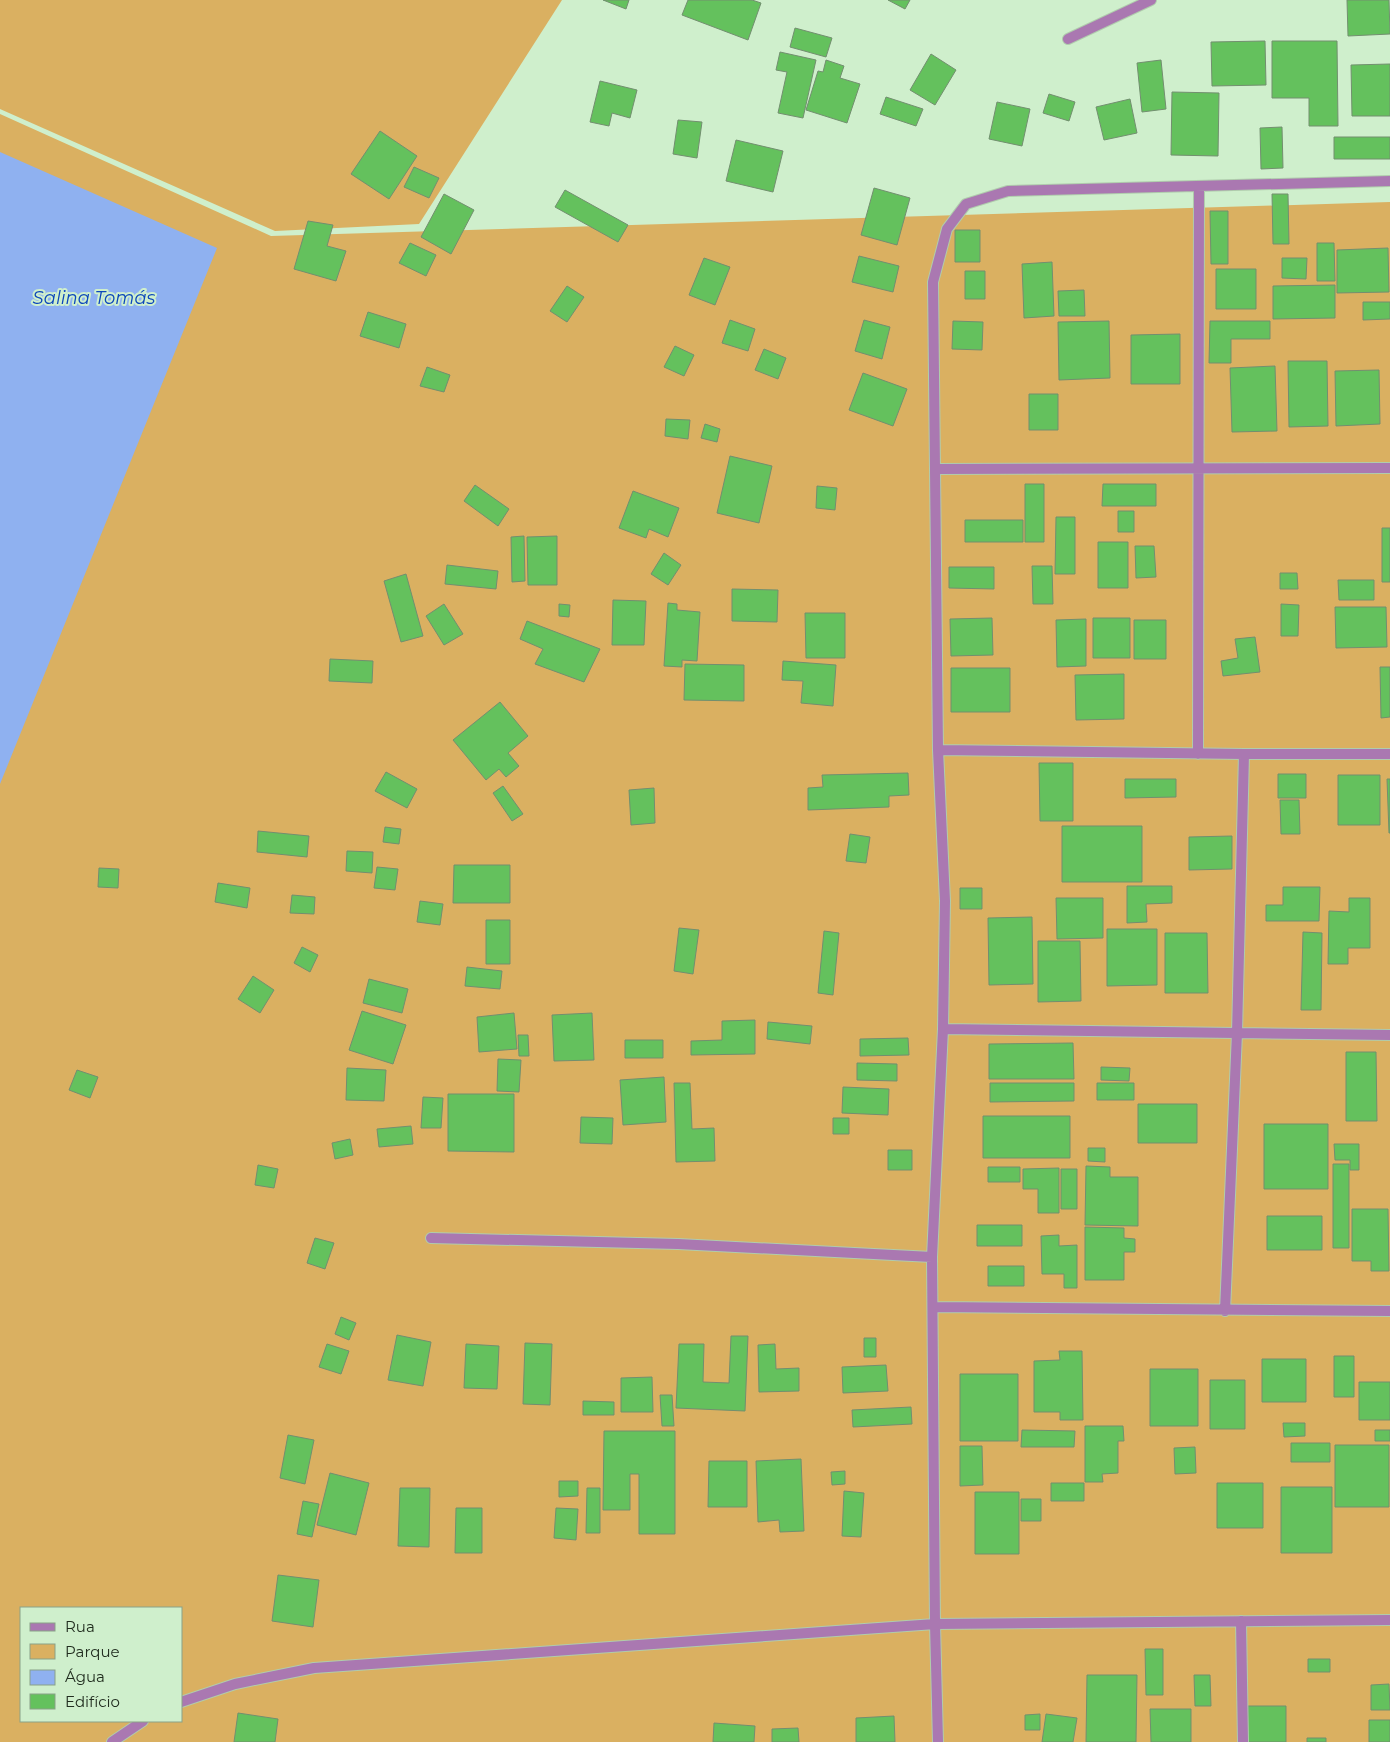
<svg xmlns="http://www.w3.org/2000/svg" width="1390" height="1742" viewBox="0 0 1390 1742" font-family="Montserrat,sans-serif">
<style>
.green{fill:#dab061;fill-rule:evenodd}
.water{fill:#8fb1f0}
.building{fill:#64c15d;stroke:#728f6f}
.lines{fill:none;stroke-linecap:round;stroke-linejoin:round}
.street-casing{stroke:#b0ccad;stroke-width:12}
.street{stroke:#aa78b1;stroke-width:10}
.labels{text-anchor:middle;stroke-width:4;stroke-linejoin:round;paint-order:stroke}
.water-label{font-size:18px;font-style:italic;fill:#0b46bb;stroke:#cfefcc}
</style>
<rect width="100%" height="100%" fill="#cfefcc"/>
<path class="green" d="M0 0H562L419 224 275 231 0 109Z
M0 114 271 236 1390 202V1742H0ZM21 1608H181V1721H21Z"/>
<path class="water" d="M0 152 217 248 0 784Z"/>
<path class="building" d="M603 0H629L626 9Z
M688 0H752L761 3 748 40 682 15Z
M888 0H910L905 9Z
M1347 0H1389L1390 34 1348 36Z
M795 28 832 38 826 57 790 47Z
M1265 41 1266 85 1212 86 1211 42Z
M1272 41H1337L1338 126H1309V98H1272Z
M780 52 816 60 803 118 778 113 787 72 776 70Z
M931 54 956 70 935 105 910 90Z
M826 60 844 66 840 78 860 84 847 123 806 110 818 71 823 72Z
M1161 60 1166 109 1142 112 1137 63Z
M1390 64V116H1352L1351 65Z
M600 81 637 90 630 118 612 113 609 126 590 122Z
M1172 92 1219 93 1218 156 1171 155Z
M1049 94 1075 102 1069 121 1043 113Z
M886 97 923 109 916 126 880 114Z
M1130 99 1137 133 1104 140 1096 107Z
M997 102 1030 109 1022 146 989 139Z
M678 120 702 122 697 158 673 154Z
M1282 127 1283 168 1261 169 1260 128Z
M380 131 417 156 389 199 351 174Z
M1334 137H1390V159H1334Z
M736 140 783 151 773 192 726 181Z
M414 167 439 178 429 198 404 187Z
M874 188 910 198 897 245 861 235Z
M565 190 628 225 618 242 555 207Z
M444 194 474 210 451 254 421 237Z
M1272 194H1288L1289 244H1273Z
M1210 211H1228V264H1211Z
M308 221 333 225 327 246 346 251 336 281 294 269Z
M955 230H980V262H955Z
M410 243 436 255 426 276 399 263Z
M1317 243H1334L1335 281H1317Z
M1388 248 1389 292 1337 293V250Z
M859 256 899 266 893 292 852 282Z
M704 258 730 267 715 305 689 295Z
M1282 258H1307L1306 279 1282 278Z
M1052 262 1054 316 1024 318 1022 264Z
M1216 269H1256V309H1216Z
M965 271H985V299H965Z
M1335 285V318L1273 319V286Z
M567 286 584 297 567 322 550 311Z
M1084 290 1085 316H1059L1058 291Z
M1363 302H1390V319L1363 320Z
M368 312 406 324 399 348 360 336Z
M730 320 755 329 748 351 722 343Z
M864 320 890 327 882 359 855 351Z
M953 321 983 322 982 350 952 349Z
M1109 321 1110 378 1059 380 1058 322Z
M1210 321H1270V339H1231V363H1209Z
M1180 334V384H1131V335Z
M675 346 694 355 684 376 664 367Z
M764 349 786 358 778 379 755 370Z
M1288 361H1327L1328 426 1289 427Z
M1275 366 1277 431 1232 432 1230 368Z
M427 367 450 375 444 392 420 386Z
M1379 370 1380 424 1336 426 1335 371Z
M863 373 907 389 893 426 849 410Z
M1029 394H1058V430H1029Z
M666 419 690 420 688 439 665 436Z
M705 424 720 429 717 442 701 438Z
M730 456 772 466 759 523 717 513Z
M1025 484H1044V542H1025Z
M1103 484H1156V506H1102Z
M475 485 509 509 498 526 464 501Z
M817 486 837 488 835 510 816 508Z
M633 491 679 508 668 537 649 529 646 538 619 528Z
M1118 511H1134V532H1118Z
M1056 517H1075V574H1055Z
M965 520H1023V542H965Z
M1382 528H1390V582H1382Z
M524 536 525 581 512 582 511 537Z
M557 536V585H528L527 537Z
M1098 542H1128V588H1098Z
M1135 546H1154L1156 577 1136 578Z
M664 553 681 565 668 585 651 574Z
M447 565 498 571 496 589 445 584Z
M1032 566H1052L1053 604H1033Z
M949 567H994V589L949 588Z
M1280 573H1297L1298 589H1280Z
M406 574 423 636 401 642 384 581Z
M1338 580H1374V600H1339Z
M732 589 778 590 777 622 732 621Z
M613 600 646 601 644 645H612Z
M668 603 677 604V610L700 612 697 661 682 660V667L664 666Z
M444 604 463 634 444 645 426 616Z
M559 604 570 605 569 617 559 616Z
M1281 604 1299 605 1298 636H1281Z
M1335 607H1386L1387 647 1336 648Z
M805 613H845V658H806Z
M992 618 993 655 951 656 950 619Z
M1093 618H1130V658H1093Z
M1086 619V666L1057 667 1056 620Z
M1134 620H1166V659H1134Z
M527 621 600 649 584 682 535 664 543 649 520 639Z
M1255 637 1260 672 1223 676 1221 661 1238 658 1235 639Z
M330 659 373 661 372 683 329 681Z
M783 661 836 665 833 706 801 703 803 681 782 680Z
M685 664 744 665V701L684 700Z
M1380 667H1390V717L1381 718Z
M951 668H1010V712H951Z
M1124 674V719L1076 720 1075 675Z
M500 702 528 736 508 753 519 766 506 777 499 769 486 780 453 740Z
M1039 763H1073V821H1040Z
M386 772 417 789 407 808 375 791Z
M908 773 909 795 889 796V807L808 810V788L823 787 822 775Z
M1278 774H1306V798H1278Z
M1338 775H1380V825H1338Z
M1125 779H1176V797L1125 798Z
M1387 779H1390V833H1389Z
M503 786 523 814 512 821 493 793Z
M654 788 655 823 631 825 629 790Z
M1280 800H1299L1300 834H1281Z
M1062 826H1142V882H1062Z
M385 827 401 829 399 844 383 842Z
M258 831 309 836 307 857 257 852Z
M850 834 870 837 866 863 846 861Z
M1232 836V869L1189 870V837Z
M347 851 373 852 372 873 346 871Z
M454 865H510V903H453Z
M377 867 398 869 395 890 374 888Z
M99 868 119 869 118 888 98 887Z
M218 883 250 888 247 908 215 902Z
M1127 886H1172V903L1146 904 1147 922 1127 923Z
M1283 887H1320L1319 921H1266V905H1283Z
M960 888H982V909H960Z
M292 895 315 897 314 914 290 913Z
M1056 898H1103V938L1057 939Z
M1349 898H1370V948H1348V964H1328L1329 911 1349 912Z
M420 901 443 904 440 925 417 922Z
M1032 917 1033 984 989 985 988 918Z
M486 920H510V964H486Z
M679 928 699 930 693 974 674 971Z
M1107 929H1157V985L1107 986Z
M824 931 839 933 833 995 818 993Z
M1303 932 1322 933 1321 1010H1301Z
M1165 933H1207L1208 993H1165Z
M1038 941H1080L1081 1001 1038 1002Z
M302 947 318 955 310 972 294 963Z
M467 967 502 971 500 989 465 986Z
M253 976 274 990 260 1013 238 999Z
M369 979 408 989 402 1013 363 1003Z
M362 1011 406 1025 393 1064 349 1050Z
M514 1013 517 1049 479 1052 477 1017Z
M592 1013 594 1060 554 1061 552 1015Z
M755 1020V1054L691 1055V1041L722 1040V1021Z
M768 1022 812 1026 810 1044 767 1039Z
M518 1035H528L529 1056H519Z
M908 1038 909 1055 860 1056V1039Z
M625 1040H663V1058H625Z
M1073 1043 1074 1079H989V1044Z
M1346 1052H1376L1377 1121H1346Z
M498 1059 521 1060 519 1092 497 1091Z
M857 1063 897 1064V1081L857 1080Z
M1101 1067 1130 1068 1129 1081 1101 1080Z
M347 1068 386 1070 384 1101 346 1100Z
M77 1070 98 1077 90 1098 69 1090Z
M664 1077 666 1122 623 1125 620 1080Z
M674 1083H690L692 1129 714 1128 715 1161 676 1162Z
M990 1083H1074V1101L990 1102Z
M1097 1083H1134V1100H1097Z
M843 1087 889 1089 888 1115 842 1113Z
M448 1094H514V1152L448 1151Z
M423 1097 443 1098 441 1128H421Z
M1138 1104H1197V1143H1138Z
M983 1116H1070V1158H983Z
M581 1117 613 1118 612 1144 580 1143Z
M833 1118H849V1134H833Z
M1264 1124H1328V1189H1264Z
M411 1126 413 1144 379 1147 377 1129Z
M350 1139 353 1155 335 1159 332 1143Z
M1334 1144H1359V1170H1350V1160H1335Z
M1088 1148H1105V1162L1088 1161Z
M888 1150H912V1170H888Z
M1333 1164H1349V1248H1333Z
M258 1165 278 1169 274 1188 255 1185Z
M1086 1166 1110 1167V1177H1138V1226L1085 1225Z
M988 1167H1020V1182H988Z
M1059 1168V1213H1038V1189H1023V1169Z
M1061 1169H1077V1209H1061Z
M1352 1209H1388L1389 1271H1371V1261H1352Z
M1267 1216H1322V1250H1267Z
M977 1225H1022V1246H977Z
M1085 1227 1124 1228V1238L1135 1239V1252H1124V1280H1085Z
M1059 1235V1246L1077 1245V1288H1064V1274H1042L1041 1236Z
M315 1238 334 1243 325 1269 307 1263Z
M988 1266H1024V1286H988Z
M341 1317 356 1323 349 1340 335 1334Z
M397 1335 431 1342 423 1386 388 1380Z
M731 1336H748L745 1411 676 1408 679 1344H704L703 1382 729 1383Z
M864 1338H876V1357H864Z
M525 1343 552 1344 550 1405 523 1404Z
M327 1344 349 1351 341 1374 319 1367Z
M466 1344 499 1346 497 1389 464 1388Z
M775 1344 776 1369 799 1368V1391L759 1392 758 1345Z
M1059 1351H1082L1083 1420H1060V1412H1034V1361L1060 1360Z
M1334 1356H1354V1397H1334Z
M1262 1359H1306V1402H1262Z
M886 1365 888 1391 843 1393 842 1367Z
M1150 1369H1198V1426H1150Z
M960 1374H1018V1441H960Z
M652 1377 653 1412H621V1378Z
M1210 1380H1245V1429H1210Z
M1359 1382H1390V1420H1359Z
M660 1395H672L674 1426H662Z
M583 1401 614 1402V1415H583Z
M911 1407 912 1424 853 1427 852 1410Z
M1283 1423H1305V1436L1284 1437Z
M1085 1426H1123L1124 1441H1118V1473L1102 1474 1103 1482H1085Z
M1022 1430 1075 1431 1074 1447H1021Z
M1375 1430H1390V1441H1375Z
M604 1431H675V1534H639V1474H630V1510H603Z
M288 1435 314 1440 305 1484 280 1478Z
M1291 1443H1330V1462H1291Z
M1335 1445H1389V1507H1335Z
M960 1446H982L983 1485 960 1486Z
M1195 1447 1196 1473 1175 1474 1174 1448Z
M801 1459 804 1531 780 1532 779 1520 758 1522 756 1461Z
M709 1461H747V1507H708Z
M845 1471V1484L832 1485 831 1472Z
M330 1473 369 1483 356 1535 317 1525Z
M559 1481H578V1496L559 1497Z
M1051 1483H1084V1501H1051Z
M1217 1483H1263V1528H1217Z
M1281 1487H1332V1553H1281Z
M400 1488H430L429 1547 398 1546Z
M587 1488H600V1533H586Z
M844 1491 864 1493 861 1537 842 1536Z
M975 1492H1019V1554H975Z
M1021 1499H1041V1521H1021Z
M303 1501 319 1504 312 1537 297 1534Z
M456 1508H482V1553H455Z
M556 1508 578 1509 576 1540 554 1538Z
M278 1575 319 1580 313 1627 272 1621Z
M1145 1649H1163V1695H1146Z
M1308 1659H1330V1672H1308Z
M1087 1675H1137L1136 1742H1086Z
M1194 1675H1210L1211 1706H1195Z
M1389 1684 1390 1710H1371V1685Z
M1248 1706H1286V1742H1248Z
M1150 1709H1191V1742H1151Z
M238 1713 278 1719 275 1742H234Z
M1040 1714V1730H1025V1715Z
M1046 1714 1077 1718 1073 1742H1042Z
M894 1716 895 1742H856V1718Z
M1369 1720H1390V1742H1369Z
M714 1723 755 1726 754 1742H713Z
M798 1728 799 1742H772V1729Z
M1307 1738H1326V1742H1307Z"/>
<g class="lines">
<g class="street-casing">
<path id="street" d="M1068 39 1151 0
M935 469 1390 468
M938 750 1244 754H1390
M1198 754 1199 186
M943 1029 1390 1035
M431 1238 678 1244 932 1257
M934 1307 1390 1311
M1225 1311 1237 1033 1244 754
M1241 1621 1243 1742
M181 1702 235 1684 314 1668 935 1624 1390 1620
M112 1742 143 1721
M938 1742 935 1624 932 1257 943 1029 945 901 938 750 933 282 947 229 966 204 1008 191 1390 181"/>
</g>
<use href="#street" class="street"/>
</g>
<g class="labels">
<g class="water-label">
<text x="94" y="304">Salina Tomás</text>
</g>
</g>
<rect x="20" y="1607" width="162" height="115" fill="#cfefcc" stroke="#89a187"/>
<rect x="30" y="1623" width="25" height="8" fill="#aa78b1" stroke="#89a187"/>
<text x="65" y="1632" font-size="15" fill="#212d1f">Rua</text>
<rect x="30" y="1644" width="25" height="15" fill="#dab061" stroke="#89a187"/>
<text x="65" y="1657" font-size="15" fill="#212d1f">Parque</text>
<rect x="30" y="1670" width="25" height="15" fill="#8fb1f0" stroke="#89a187"/>
<text x="65" y="1682" font-size="15" fill="#212d1f">Água</text>
<rect x="30" y="1694" width="25" height="15" fill="#64c15d" stroke="#89a187"/>
<text x="65" y="1707" font-size="15" fill="#212d1f">Edifício</text>
</svg>
